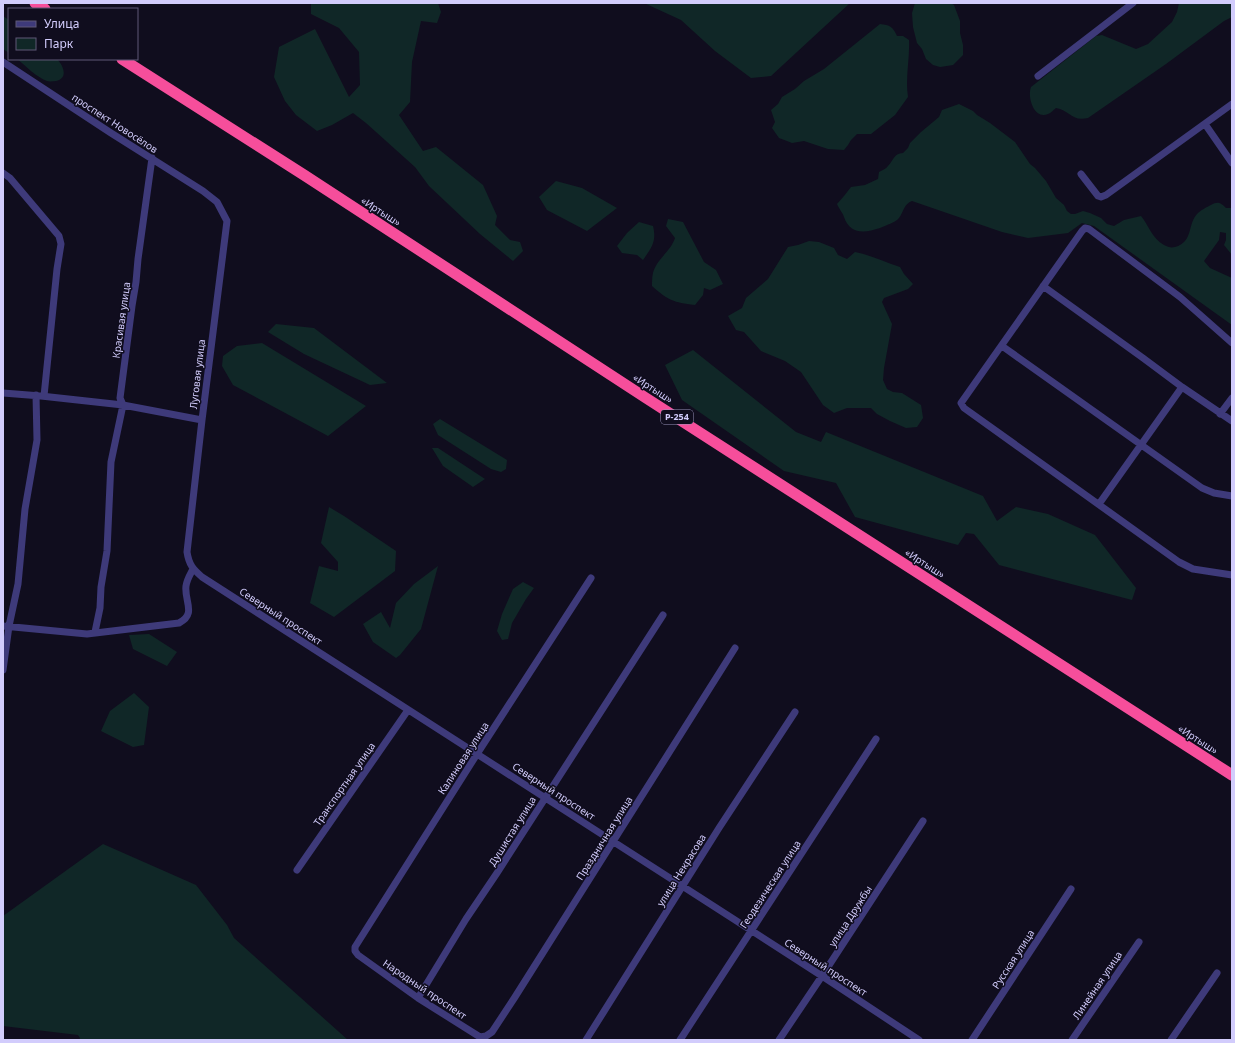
<svg xmlns="http://www.w3.org/2000/svg" width="1235" height="1043" viewBox="0 0 1235 1043" font-family="'Noto Sans',sans-serif">
<style>
.green{fill:#102727}
.lines{fill:none;stroke-linecap:round;stroke-linejoin:round}
.minor{stroke:#3e3a7a;stroke-width:7}
.highway{stroke:#f64e9b;stroke-width:11}
.labels{text-anchor:middle;stroke-width:3;stroke-linejoin:round;paint-order:stroke}
.shield{fill:#100d1e;stroke:#9893b9;stroke-width:1}
.shield-label{font-size:9px;font-weight:bold;fill:#d2ccfc}
.street-label{font-size:10px;fill:#d2ccfc;stroke:#100d1e}
</style>
<rect width="100%" height="100%" fill="#100d1e"/>
<path class="green" d="M311 3H438L441 12 437 23 421 21 412 62 410 102 399 115 423 151 436 147 483 185 497 216 495 225 510 240 520 242 523 251 513 261 480 234 429 186 415 167 366 123 353 113 332 125 317 131 296 115 285 101 274 77 279 47 315 29 349 97 360 85 359 52 339 28 311 14Z
M644 3H850L771 76 751 78 715 51 681 20Z
M915 3H951L954 5 960 21V33L963 45V55L953 65 940 67 933 65 926 59 922 49 917 43 913 27 912 13Z
M1179 3H1232V17L1224 21 1166 64 1088 118C1071 122 1070 110 1056 108 1053 110 1051 113 1048 114 1034 120 1027 97 1031 87L1096 36 1102 35 1136 49 1148 44 1172 22 1177 12Z
M3 16 9 20V53L3 49Z
M880 24C890 25 893 27 897 36H903L909 40C910 59 905 78 908 97L895 115 871 134H857L851 140 848 145 844 150 828 149 804 141 792 143 787 141 779 138 772 128 775 122 771 110 778 104 782 97 795 89 804 81 824 69Z
M17 59H57C63 65 69 78 56 81 53 81 50 82 47 81 36 77 26 66 17 59Z
M959 104 973 111 977 115 990 123 1015 142 1030 164 1035 168 1046 181 1056 198 1064 205 1067 211 1071 214H1075L1083 211 1090 213 1101 218 1107 224 1114 226 1124 220 1141 216C1149 226 1152 238 1164 245 1168 247 1171 248 1175 247 1194 242 1187 223 1198 213 1201 210 1207 207 1211 205 1218 201 1221 203 1226 208H1232V255L1224 245 1226 240V233L1220 232 1219 240 1204 261 1210 268 1232 278V325L1094 226 1082 223 1068 233 1028 238 1002 232 912 201C904 204 904 211 899 218 895 223 886 225 880 228 865 233 850 235 844 217 843 213 839 209 837 204L844 196 851 187 865 185 878 179 879 172C882 170 886 169 888 166 894 160 893 154 903 153L908 148 910 143 921 132 939 117 942 110Z
M556 181 582 188 617 208 587 231 547 210 539 197Z
M668 219 683 222 704 262 716 270 723 284 710 290 704 288 703 295 695 305C673 302 669 301 652 286 652 282 652 277 653 273 656 260 671 251 675 238L666 226Z
M639 222 653 226C657 242 651 248 643 260L637 255 622 253 617 246 627 233Z
M809 241 819 242 834 248 838 255 847 259 855 252C871 255 884 262 900 267L904 274 913 284 908 289 884 298 882 302 892 324 884 368 883 380 887 389 893 392 902 393 921 405 923 418 917 427 906 428 890 421 877 414 871 408H847L834 413 823 405 801 372 785 361 761 351 744 332 736 330 728 316 742 308 746 298 768 279 788 247 798 245Z
M276 324 314 328 387 383 370 385 304 354 268 332Z
M262 343 366 406 328 436 233 385 222 366 223 356 237 346Z
M693 350 796 432 821 442 826 432 983 496 997 521 1016 507 1048 514 1095 535 1136 588 1132 600 999 565 974 534 966 533 958 545 855 517 836 483 784 471 682 400 665 365Z
M440 419 507 460 506 469 501 472 491 469 438 435 433 424Z
M432 448H438L485 479 473 487 443 466Z
M329 507 344 516 396 551 395 571 334 617 310 603 319 566 338 571V562L321 543Z
M438 566 421 629 400 655 396 658 373 642 363 624 381 612 390 628 396 603 414 584Z
M523 582 534 588 526 599 512 623 508 639 502 640 497 631 502 614 513 589Z
M149 634 177 652 167 666 133 649 129 635Z
M134 693 149 707 144 745 133 747 101 731 110 711Z
M103 844 196 885 227 925 234 938 348 1040H79L80 1038 78 1035 3 1026V916Z"/>
<g class="lines">
<path class="minor" d="M3 62 111 133 203 191 217 202 227 221 202 420 187 552C189 565 193 569 202 577L822 976 919 1040
M1038 76 1133 3
M1205 124 1232 163
M152 158 138 259 136 282 132 306 120 398 123 405 202 420
M3 173 10 178 59 236 61 244 57 269 44 396
M1081 174 1098 196 1101 197 1106 195 1232 104
M1043 286 1143 358 1182 387 1232 421
M1232 343 1180 297 1089 229 1085 228 1082 231 961 403 964 408 1179 562 1193 569 1232 575
M1002 346 1202 488 1214 493 1232 496
M3 393 41 396 123 405 111 462 107 551 101 587 100 608 95 632
M1220 414 1232 398
M1099 504 1182 387
M591 578 477 754 355 947V951L358 955 418 998 480 1037 486 1036 492 1032 515 997 735 648
M3 626 87 634 179 623C197 614 184 601 186 586 187 579 190 575 193 569
M3 670 9 626 18 584 25 509 37 440 36 395
M297 870 408 710
M418 998 466 919 497 873 663 615
M586 1040 719 828 795 712
M680 1040 876 739
M779 1040 822 976 923 821
M972 1040 1071 889
M1072 1040 1139 942
M1171 1040 1217 973"/>
<path class="highway" d="M35 3 45 9
M122 59 304 175 646 398 1232 775"/>
</g>
<g class="labels">
<rect class="shield" x="661" y="410" width="32" height="14" rx="3"/>
<g class="shield-label">
<text x="677" y="420">Р-254</text>
</g>
<g class="street-label">
<text transform="translate(115 123) rotate(33)" y="4">проспект Новосёлов</text>
<text transform="translate(381 211) rotate(33)" y="4">«Иртыш»</text>
<text transform="translate(121 320) rotate(-82)" y="4">Красивая улица</text>
<text transform="translate(197 374) rotate(-83)" y="4">Луговая улица</text>
<text transform="translate(653 388) rotate(33)" y="4">«Иртыш»</text>
<text transform="translate(925 563) rotate(33)" y="4">«Иртыш»</text>
<text transform="translate(281 616) rotate(33)" y="4">Северный проспект</text>
<text transform="translate(1198 739) rotate(33)" y="4">«Иртыш»</text>
<text transform="translate(463 758) rotate(-57)" y="4">Калиновая улица</text>
<text transform="translate(344 784) rotate(-55)" y="4">Транспортная улица</text>
<text transform="translate(554 791) rotate(33)" y="4">Северный проспект</text>
<text transform="translate(512 831) rotate(-58)" y="4">Душистая улица</text>
<text transform="translate(604 838) rotate(-58)" y="4">Праздничная улица</text>
<text transform="translate(681 870) rotate(-58)" y="4">улица Некрасова</text>
<text transform="translate(770 884) rotate(-57)" y="4">Геодезическая улица</text>
<text transform="translate(850 916) rotate(-57)" y="4">улица Дружбы</text>
<text transform="translate(1013 959) rotate(-57)" y="4">Русская улица</text>
<text transform="translate(826 967) rotate(33)" y="4">Северный проспект</text>
<text transform="translate(1097 985) rotate(-56)" y="4">Линейная улица</text>
<text transform="translate(425 989) rotate(34)" y="4">Народный проспект</text>
</g>
</g>
<rect width="1235" height="1043" fill="none" stroke="#d2ccfc" stroke-width="8"/>
<rect x="8" y="8" width="130" height="52" fill="#100d1e" stroke="#5e5977"/>
<rect x="16" y="21" width="20" height="6" fill="#3e3a7a" stroke="#5e5977"/>
<text x="44" y="28" font-size="12" fill="#d2ccfc">Улица</text>
<rect x="16" y="38" width="20" height="12" fill="#102727" stroke="#5e5977"/>
<text x="44" y="48" font-size="12" fill="#d2ccfc">Парк</text>
</svg>
